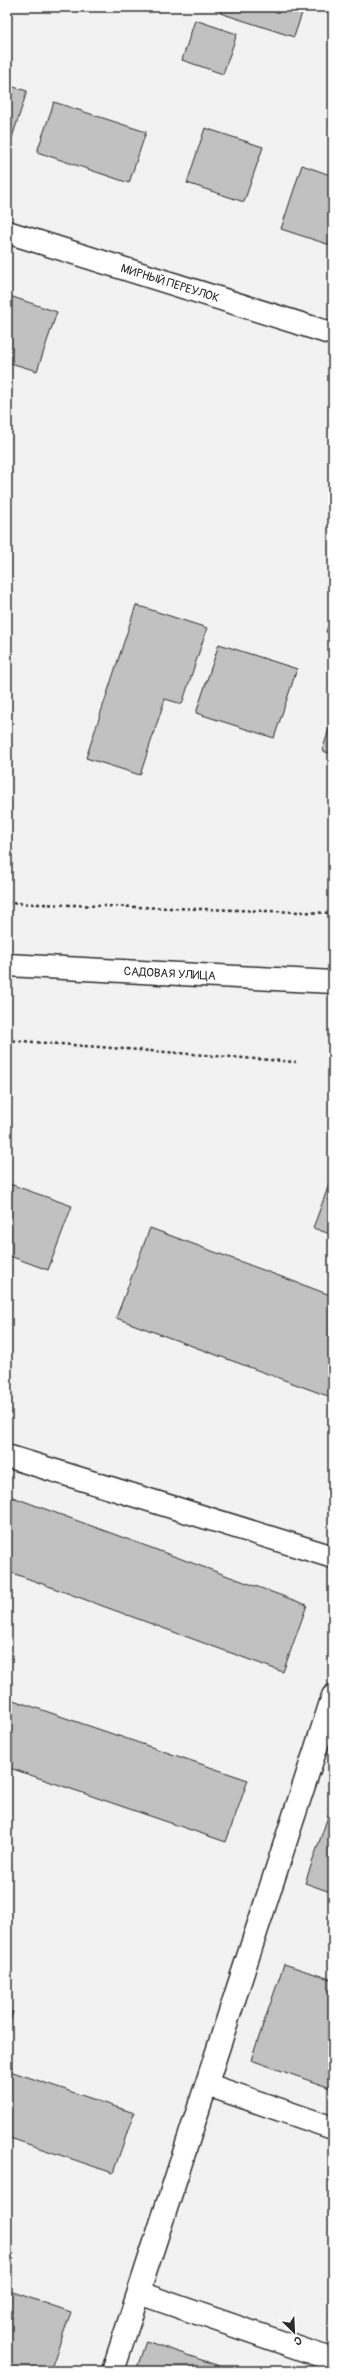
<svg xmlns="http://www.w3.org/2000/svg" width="340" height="2378" viewBox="0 0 340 2378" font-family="Pangolin,sans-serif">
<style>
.building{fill:#c1c1c1;stroke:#2b2b2b}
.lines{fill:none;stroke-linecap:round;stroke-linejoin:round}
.minor-casing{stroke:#2b2b2b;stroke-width:25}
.path{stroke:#2b2b2b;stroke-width:2.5;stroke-dasharray:3 3;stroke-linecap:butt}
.minor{stroke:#fff;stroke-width:22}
.labels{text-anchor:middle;stroke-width:4;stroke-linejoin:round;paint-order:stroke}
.street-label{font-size:12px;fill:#2b2b2b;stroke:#fff}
</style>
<rect width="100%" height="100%" fill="#f2f2f2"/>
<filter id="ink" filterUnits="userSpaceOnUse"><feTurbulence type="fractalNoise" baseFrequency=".025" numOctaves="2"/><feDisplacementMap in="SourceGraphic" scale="8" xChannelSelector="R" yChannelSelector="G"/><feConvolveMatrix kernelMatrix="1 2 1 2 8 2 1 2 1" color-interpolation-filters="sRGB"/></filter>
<g filter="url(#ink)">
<path class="building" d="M148 7H162L160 11Z
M222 7H304L294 37 220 13Z
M195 20 237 34 223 74 182 60Z
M7 85 27 91 10 144 7 143Z
M54 102 146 132 129 183 37 152Z
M205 128 263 147 244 202 187 183Z
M302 165 333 176V246L281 229Z
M7 295 57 312 37 371 7 362Z
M136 605 207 628 182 704 165 699 140 775 86 758Z
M333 611V634L326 632Z
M219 644 297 669 274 738 196 713Z
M333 717V754L322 751Z
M333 1174V1235L313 1228Z
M7 1183 72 1206 48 1270 7 1255Z
M150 1228 333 1296V1398L116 1318Z
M7 1495 307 1605 283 1672 7 1571Z
M7 1698 248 1780 226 1842 7 1767Z
M333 1802V1893L305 1883Z
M284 1964 333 1980V2089L251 2060Z
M7 2010 13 2012 7 2030Z
M7 2070 134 2113 113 2173 7 2137Z
M7 2290 71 2312 50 2371H23L7 2365Z
M146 2341 234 2371H136Z"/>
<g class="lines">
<g class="minor-casing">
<g id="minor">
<path id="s1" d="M7 232 333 334"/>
<path id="s2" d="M7 965 333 982"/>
<path d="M7 1456 333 1557"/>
<path d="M208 2085 333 2128"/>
<path d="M139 2293 333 2360"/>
<path d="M113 2371 333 1696"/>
</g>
</g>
<path class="path" d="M7 903 333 913
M7 1040 296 1062"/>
<use href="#minor" class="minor"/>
</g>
</g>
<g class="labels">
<g class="street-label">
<text dy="4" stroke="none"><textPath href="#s1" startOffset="171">МИРНЫЙ ПЕРЕУЛОК</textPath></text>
<text dy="4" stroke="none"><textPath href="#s2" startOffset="163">САДОВАЯ УЛИЦА</textPath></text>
</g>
</g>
<rect width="340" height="2378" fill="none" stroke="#fff" stroke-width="24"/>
<rect x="12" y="12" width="316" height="2354" fill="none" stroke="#2b2b2b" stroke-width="1.5" filter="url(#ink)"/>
<g transform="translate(294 2332) rotate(156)" stroke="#ffffff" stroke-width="3" paint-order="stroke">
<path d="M0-3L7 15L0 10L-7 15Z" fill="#2b2b2b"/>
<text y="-6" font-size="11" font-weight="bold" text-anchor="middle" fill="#2b2b2b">С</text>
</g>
</svg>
